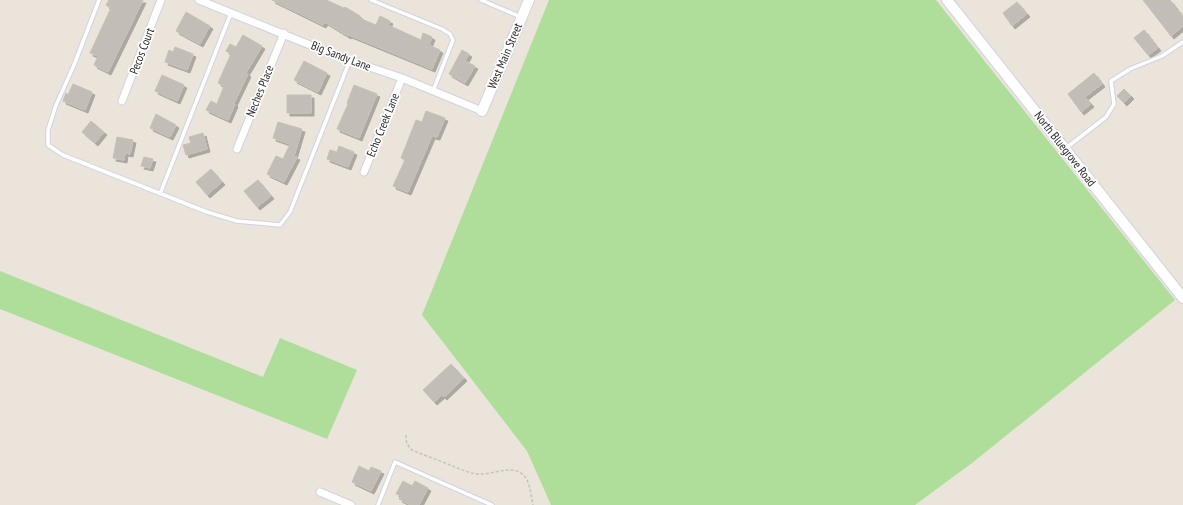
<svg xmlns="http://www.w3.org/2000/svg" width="1183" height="505" viewBox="0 0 1183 505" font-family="'PT Sans Narrow',sans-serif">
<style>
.green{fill:#aede99}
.building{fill:#c2beb7;stroke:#c5c0b5;filter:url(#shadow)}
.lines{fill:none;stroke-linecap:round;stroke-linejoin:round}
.lane-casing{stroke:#d0d2e1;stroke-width:5.5}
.street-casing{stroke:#d0d2e1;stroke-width:9}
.secondary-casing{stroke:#d0d2e1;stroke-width:12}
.path{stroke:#c3c3c3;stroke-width:1.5;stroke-dasharray:3 2;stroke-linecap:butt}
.lane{stroke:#fff;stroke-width:3.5}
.street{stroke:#fff;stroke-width:7}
.secondary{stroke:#fff;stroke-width:10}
.labels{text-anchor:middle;stroke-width:3.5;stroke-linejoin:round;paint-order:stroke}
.street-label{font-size:12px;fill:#282828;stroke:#fff}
</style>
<defs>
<filter id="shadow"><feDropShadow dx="3" dy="3" stdDeviation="0" flood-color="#0004"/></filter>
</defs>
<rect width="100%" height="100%" fill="#eae4db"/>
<path class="green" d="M549 0H936L1175 300 972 463 915 505H551L527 451 422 315Z
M0 271 263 377 280 338 357 370 327 439 0 309Z"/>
<path class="building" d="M109 0H143L108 72 94 65 98 56 90 53 111 8 106 5Z
M272 0H326L344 8 345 7 360 16 359 18 376 25 380 16 390 21 388 25 421 40 423 33 432 37 429 45 440 50 432 69 349 35 348 36 325 22 323 25Z
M1143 0H1170L1183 17V26L1171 36Z
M1017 2 1027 14 1012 26 1003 13Z
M186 12 210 26 200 44 176 31Z
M1144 30 1158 48 1148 55 1134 38Z
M243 35 262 46 246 73 248 74 234 103 235 104 228 120 206 110 211 101 217 104 224 86 218 83 231 54 226 51 230 44 236 47Z
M175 47 193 54 187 70 165 62 169 50 173 52Z
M462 50 469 54 465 61 475 66 465 83 449 74Z
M304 61 327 73 318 92 294 80Z
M1094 73 1102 84 1085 97 1091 104 1081 112 1068 94Z
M162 75 184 85 177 101 155 91Z
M73 84 92 92 85 110 63 101 66 93 68 95Z
M354 85 377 94 359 138 337 129 348 104 347 103Z
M1124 89 1131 96 1124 103 1117 96Z
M287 95H311V113H287Z
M426 111 445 118 437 137 432 136 408 192 393 186 405 160 401 158 416 120 422 122Z
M156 114 176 125 170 137 150 128Z
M91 121 104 132 95 143 82 132Z
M278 122 302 129 294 156 297 157 284 182 267 174 276 156 283 159 290 144 273 138Z
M203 133 207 149 186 155 183 145 191 143 189 137Z
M117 137 133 140 130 154 125 153 124 160 113 158Z
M339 146 354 152 348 167 327 159 330 150 337 152Z
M144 157 153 159 150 168 141 166Z
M211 169 222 182 207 195 196 182Z
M258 180 271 196 257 207 244 191Z
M451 364 464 378 444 397 442 395 434 402 423 390Z
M359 466 369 471 371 467 381 471 371 491 352 482Z
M403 481 412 486 415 481 428 488 419 505H411L399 499 401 496 396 494Z"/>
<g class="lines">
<g class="lane-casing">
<path id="lane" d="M99 0 74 65 56 105 48 130V145L63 155 207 212 237 221 280 225 290 212 350 60
M371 0 442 29 450 34 453 40 433 91
M481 0 521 17
M1066 148 1106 117 1114 104 1111 81 1130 69 1162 56 1183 42
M160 194 231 13
M378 505 395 462 492 505"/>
</g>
<g class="street-casing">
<path id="street" d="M199 0 337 56 402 78 482 111
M122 101 161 0
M237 149 284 33
M364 172 402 78
M320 492 351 505"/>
</g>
<g class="secondary-casing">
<path id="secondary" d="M947 0 1183 298
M482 111 529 0"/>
</g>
<path class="path" d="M406 435C406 442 407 445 412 450 426 456 441 461 455 467 463 470 471 474 479 474 491 475 508 466 519 472 531 478 530 493 533 505"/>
<use href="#lane" class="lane"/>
<use href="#street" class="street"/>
<use href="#secondary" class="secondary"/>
</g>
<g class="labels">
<g class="street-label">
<text transform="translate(142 51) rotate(-69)" y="4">Pecos Court</text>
<text transform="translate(341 56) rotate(21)" y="4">Big Sandy Lane</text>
<text transform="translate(505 56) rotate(-67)" y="4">West Main Street</text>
<text transform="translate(260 91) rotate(-68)" y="4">Neches Place</text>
<text transform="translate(383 125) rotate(-68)" y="4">Echo Creek Lane</text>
<text transform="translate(1065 149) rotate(52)" y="4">North Bluegrove Road</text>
</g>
</g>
</svg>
